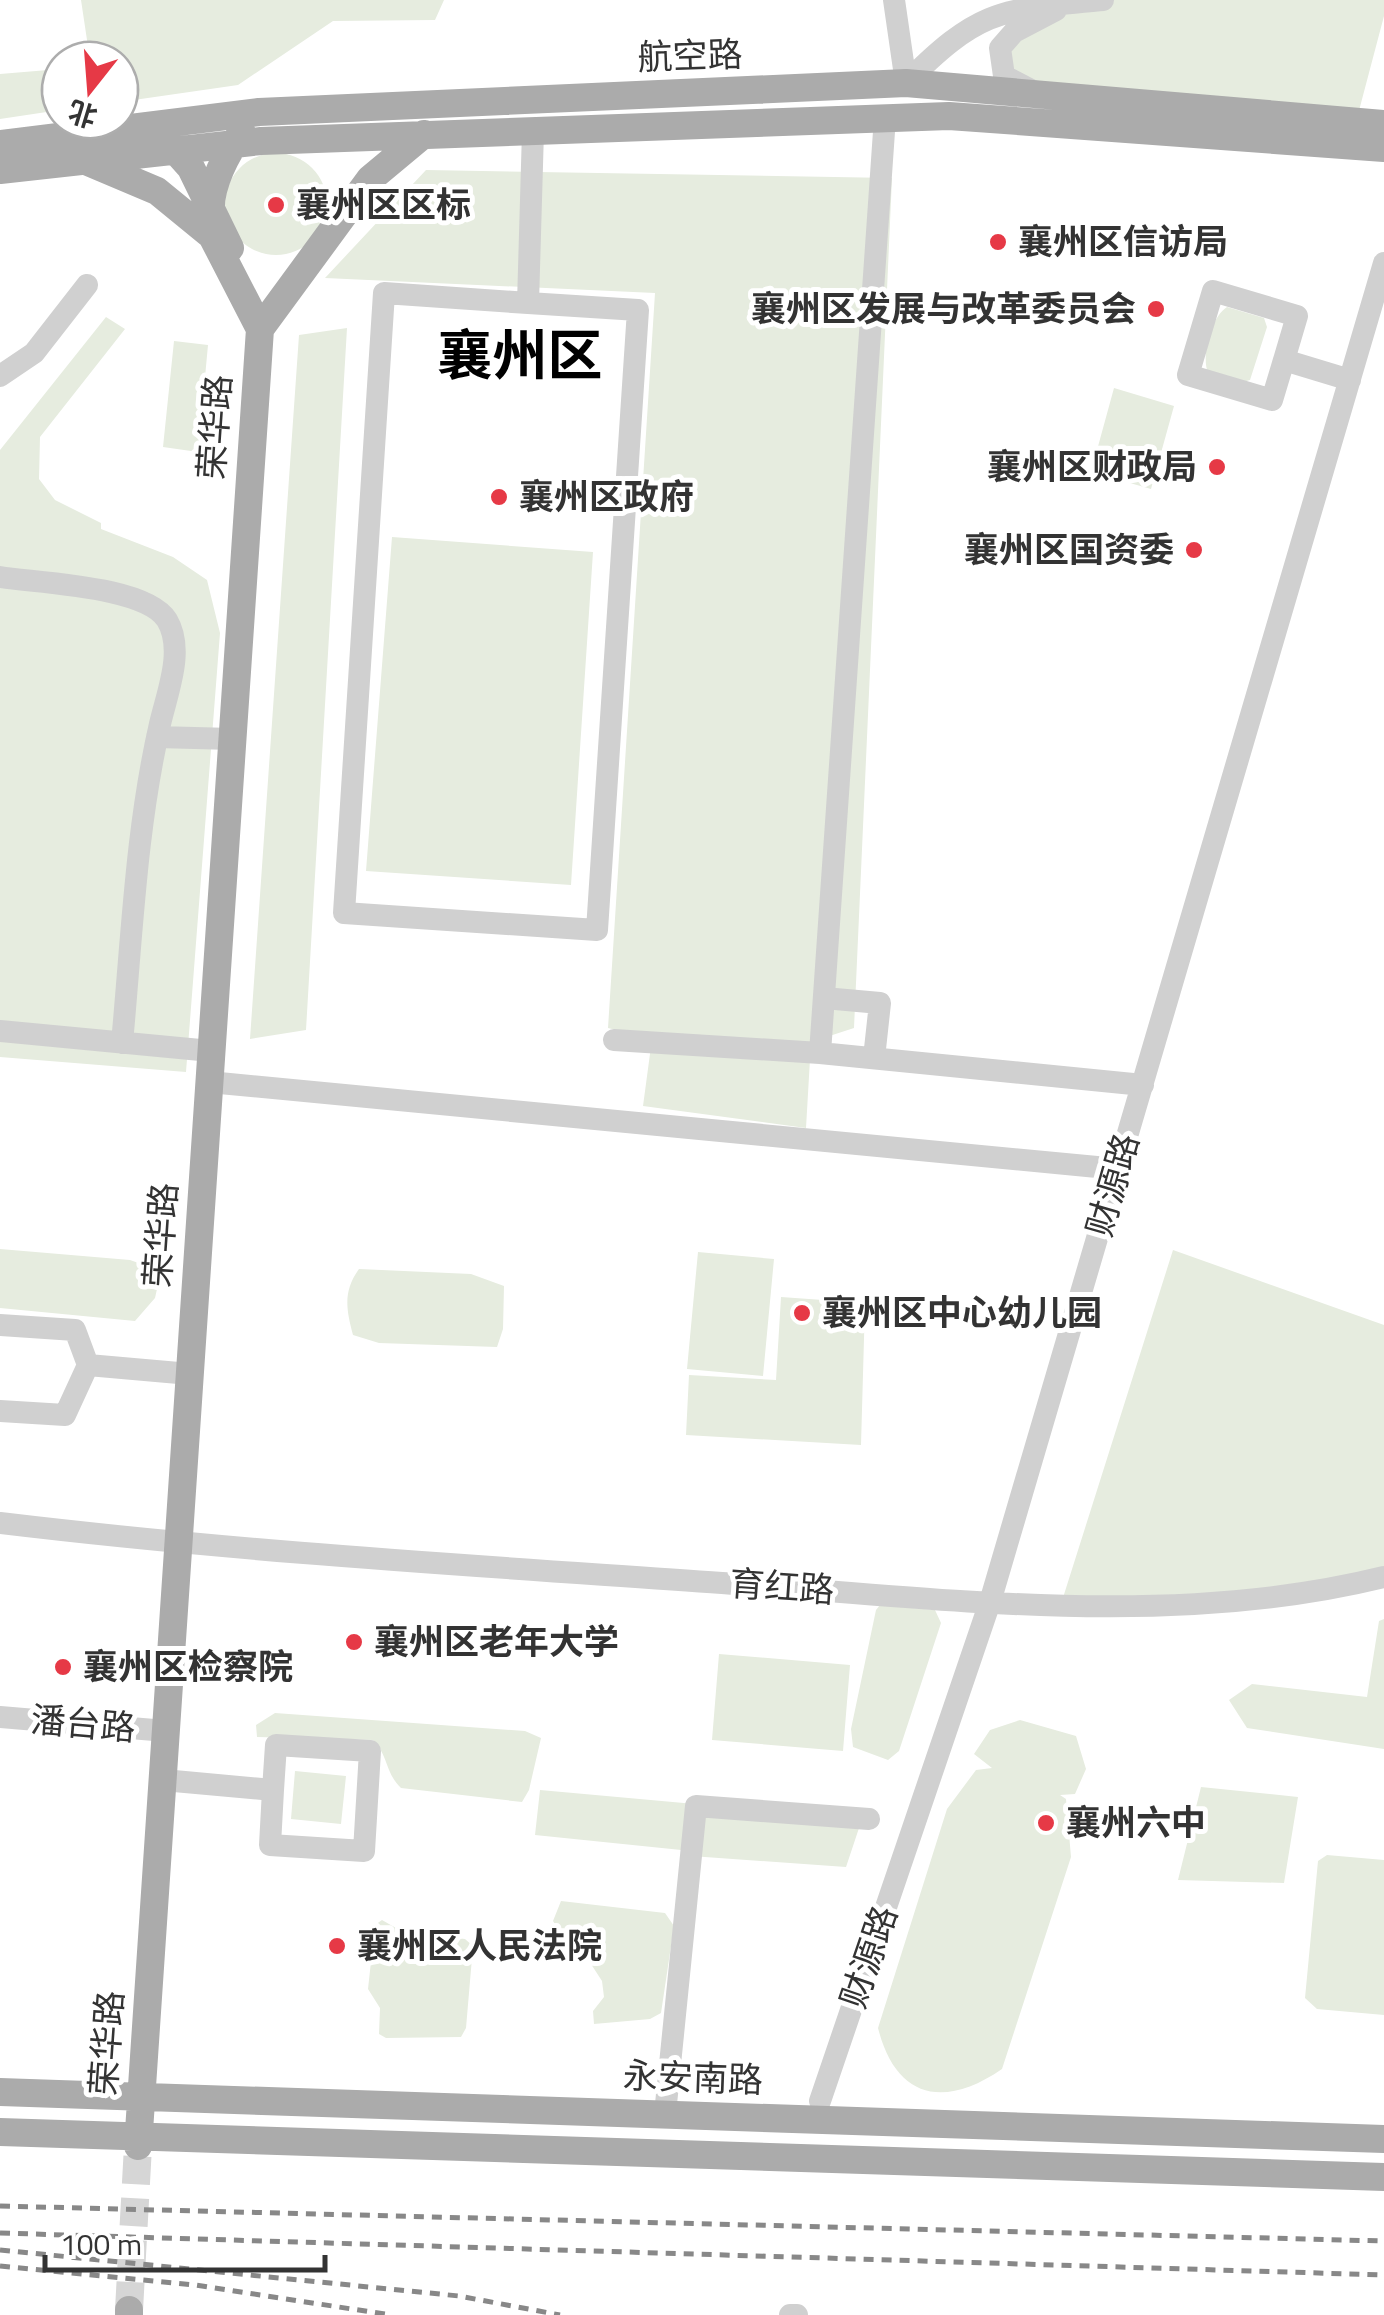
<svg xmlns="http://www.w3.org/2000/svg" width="1384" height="2315" viewBox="0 0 1384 2315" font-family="'Titillium Web','Noto Sans SC',sans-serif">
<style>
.green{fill:#e6ecdf}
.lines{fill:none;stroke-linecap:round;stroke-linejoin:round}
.major-tunnel{stroke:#d6d6d6;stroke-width:28;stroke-dasharray:28 14;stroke-linecap:butt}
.minor{stroke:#d0d0d0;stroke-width:22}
.major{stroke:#ababab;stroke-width:28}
.rail{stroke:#888;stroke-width:5;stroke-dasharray:10 8;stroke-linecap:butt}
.poi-dot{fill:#e63946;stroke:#fff;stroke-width:4}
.labels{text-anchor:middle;stroke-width:10;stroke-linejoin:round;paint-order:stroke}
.street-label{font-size:35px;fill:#333;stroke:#fff}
.poi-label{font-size:35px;font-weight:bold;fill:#333;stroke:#fff;text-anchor:start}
.town-label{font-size:55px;font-weight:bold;fill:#000;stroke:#fff}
</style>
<rect width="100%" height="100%" fill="#fff"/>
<path class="green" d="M81 0H444L435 20 333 21 238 85 120 102V60H90Z
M1103 0H1384V16L1356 122 1040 94 1004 76 1014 32Z
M60 69V110L0 119V74Z
M225 204a51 51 0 1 1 102 0a51 51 0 1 1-102 0Z
M426 170 892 178 854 1028 811 1042 806 1128 643 1106 652 1039 608 1028 655 293 325 278Z
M1227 307 1264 318 1267 327 1250 380 1240 383 1208 373C1201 356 1211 317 1227 307Z
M106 317 125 329 40 437 39 479 55 500 101 523V529L173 557 207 580 220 633 186 1072 0 1057V450Z
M347 328 306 1030 250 1039 299 335Z
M174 341 208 345 198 452 163 447Z
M1114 388 1174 406 1151 489 1091 472Z
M392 537 593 552 571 885 366 871Z
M0 1249 130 1260 161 1271 155 1298 135 1321 0 1308Z
M1173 1250 1384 1325V1577L1329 1591 1061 1604Z
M698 1252 774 1259 763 1376 687 1369Z
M359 1269 471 1274 504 1286 503 1329 497 1347 379 1343 353 1335C346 1309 343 1291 359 1269Z
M781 1297 865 1303 861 1445 686 1435 689 1375 776 1380Z
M880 1605 935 1610 941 1623 899 1751 888 1760 853 1747 851 1729 876 1610Z
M1384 1619V1749L1247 1728 1229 1700 1252 1684 1367 1697 1379 1621Z
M719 1654 850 1665 843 1751 712 1740Z
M275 1713 525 1731 541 1738 529 1790 522 1802 401 1788C385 1773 388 1754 373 1740L257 1737 256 1725Z
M1020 1720 1076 1736 1086 1769 1075 1794 1060 1795 1066 1799 1071 1857 1002 2069C944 2109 896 2099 878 2028L947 1809 976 1770 992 1768 974 1754 990 1730Z
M295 1771 346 1776 341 1824 291 1819Z
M1201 1787 1298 1797 1284 1883 1178 1880Z
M540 1790 862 1819 846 1867 691 1856V1851L535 1835Z
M1327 1855 1384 1860V2015L1317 2009 1305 1998 1318 1861Z
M561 1901 665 1913 674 1926 661 2013 650 2019 594 2024 593 2011 604 1997 602 1981 589 1961 561 1934 553 1921Z
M382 1920 403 1932 465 1939 473 1946 466 2028 461 2037 386 2038 379 2034 380 2008 368 1989 375 1925Z"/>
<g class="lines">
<path class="major-tunnel" d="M129 2310 138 2146"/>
<path class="minor" d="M894 0 906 83
M906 83C981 7 1002 10 1103 0
M1035 92 1004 76 1000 48 1014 32 1056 10
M528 303 384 293 344 913 597 930 638 310 528 303 533 131
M1284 360 1272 400 1188 375 1213 291 1297 316 1284 360 1350 380
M0 376 34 353 87 285
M0 577C38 583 146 586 167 620 185 650 167 693 160 724 136 828 132 936 122 1043
M157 737 232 739
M824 998 880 1003 874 1058
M0 1031 211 1051
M614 1040 820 1053 1143 1085
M820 1053 885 117
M209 1082 1118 1169
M0 1325 75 1330 88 1365 65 1415 0 1411
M88 1365 190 1374
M0 1523C240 1552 481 1566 722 1583 940 1598 1170 1630 1384 1577
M0 1717 166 1731
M163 1780 273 1790 270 1845 364 1851 370 1751 276 1745 273 1790
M820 2101 990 1602 1384 263
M665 2114 696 1806 869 1819
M790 2315H797"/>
<path class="major" d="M166 140 191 168 230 248
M0 144 259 112 906 83 1384 124
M86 161 157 191 212 236 260 329 138 2146
M0 170 261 141 949 116 1384 148
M211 212C209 187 227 151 242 133
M260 329 370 179 424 134
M0 2092 1384 2139
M0 2132 1384 2177
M129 2315V2310"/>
<path class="rail" d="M0 2206 1384 2241
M0 2233 1384 2275
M0 2250 459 2296 560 2315
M0 2266 195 2285 391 2315"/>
</g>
<g class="poi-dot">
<circle cx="276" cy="205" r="10"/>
<circle cx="998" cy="242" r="10"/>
<circle cx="1156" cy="309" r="10"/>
<circle cx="1217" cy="467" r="10"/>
<circle cx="499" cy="497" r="10"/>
<circle cx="1194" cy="550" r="10"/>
<circle cx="802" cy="1313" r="10"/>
<circle cx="354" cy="1642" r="10"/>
<circle cx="63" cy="1667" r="10"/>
<circle cx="1046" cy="1823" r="10"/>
<circle cx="337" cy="1946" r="10"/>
</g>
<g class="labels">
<g class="street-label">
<text transform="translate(690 56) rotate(-2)" y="12">航空路</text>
<text transform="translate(215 427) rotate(-86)" y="12">荣华路</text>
<text transform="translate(1113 1185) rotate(-74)" y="12">财源路</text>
<text transform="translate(161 1235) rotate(-86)" y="12">荣华路</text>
<text transform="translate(782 1587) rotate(4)" y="12">育红路</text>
<text transform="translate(83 1724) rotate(5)" y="12">潘台路</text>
<text transform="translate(869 1957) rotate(-71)" y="12">财源路</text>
<text transform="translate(107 2043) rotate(-86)" y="12">荣华路</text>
<text transform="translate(693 2078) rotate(2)" y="12">永安南路</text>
</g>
<g class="poi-label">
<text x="296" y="217">襄州区区标</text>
<text x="1018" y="254">襄州区信访局</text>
<text x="1136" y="321" text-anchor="end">襄州区发展与改革委员会</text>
<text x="1197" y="479" text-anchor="end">襄州区财政局</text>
<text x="519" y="509">襄州区政府</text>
<text x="1174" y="562" text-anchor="end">襄州区国资委</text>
<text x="822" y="1325">襄州区中心幼儿园</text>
<text x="374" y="1654">襄州区老年大学</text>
<text x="83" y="1679">襄州区检察院</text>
<text x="1066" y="1835">襄州六中</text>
<text x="357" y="1958">襄州区人民法院</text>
</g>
<g class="town-label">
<text x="520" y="375">襄州区</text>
</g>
</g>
<g transform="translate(90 90) rotate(197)"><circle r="48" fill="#ffffff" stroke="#adadad" stroke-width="2.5"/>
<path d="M0-8L18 38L0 25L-18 38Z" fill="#e63946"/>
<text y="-15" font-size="28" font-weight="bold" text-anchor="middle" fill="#333333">北</text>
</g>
<path d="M45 2255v15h280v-15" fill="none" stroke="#333333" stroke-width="5"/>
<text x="60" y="2255" font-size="30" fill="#333333" stroke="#ffffff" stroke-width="8" paint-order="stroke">100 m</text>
</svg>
